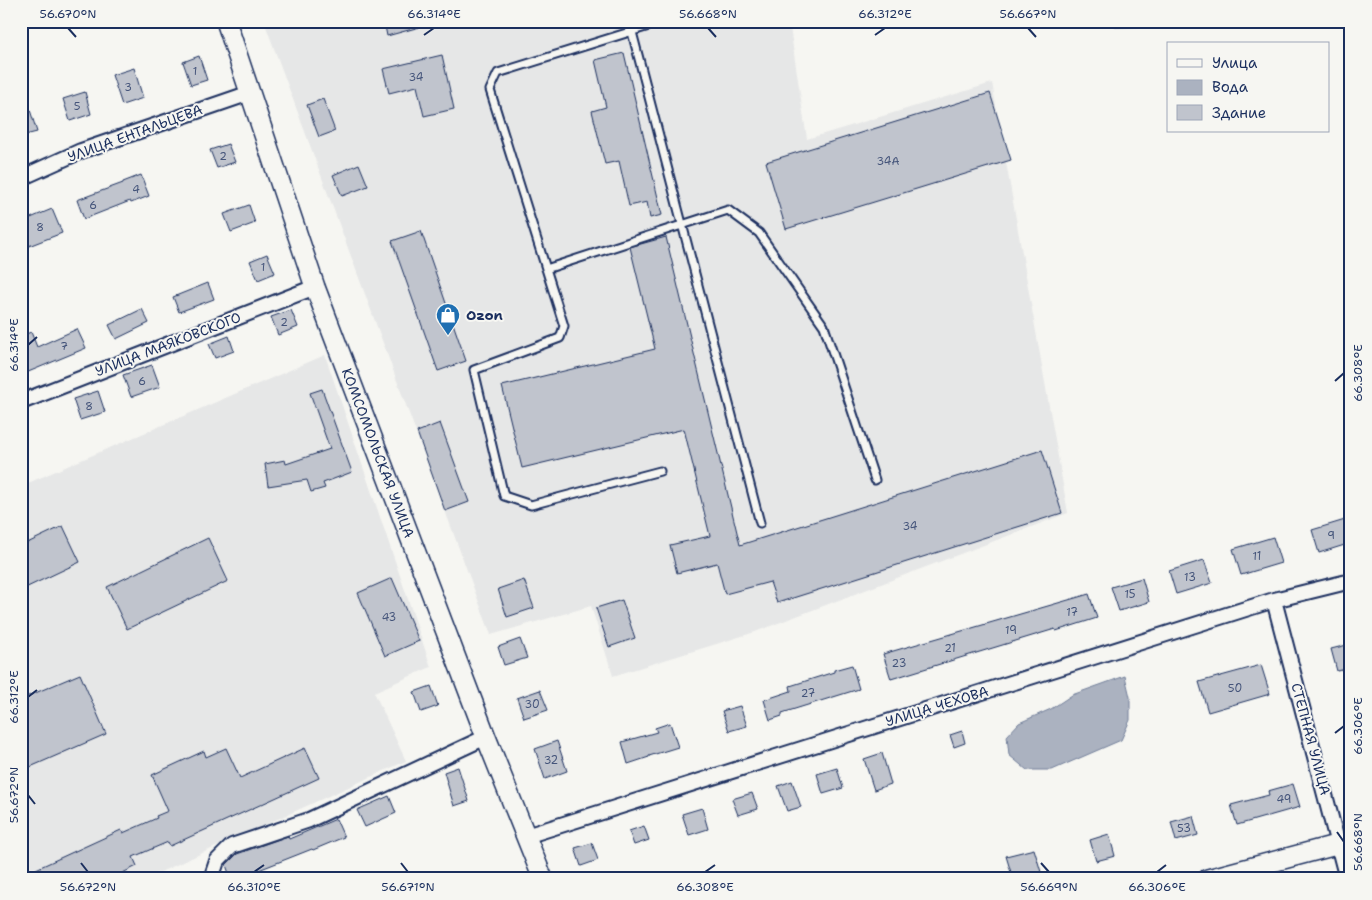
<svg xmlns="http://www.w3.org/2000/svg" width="1372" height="900" viewBox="0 0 1372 900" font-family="'Shantell Sans',sans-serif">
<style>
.built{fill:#e6e7e7}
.water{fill:#abb2c0;stroke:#717e99}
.building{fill:#c0c4cd;stroke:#1b2f5e}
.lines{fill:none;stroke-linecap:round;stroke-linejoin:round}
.lane-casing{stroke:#1b2f5e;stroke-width:11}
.street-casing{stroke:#1b2f5e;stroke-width:18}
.secondary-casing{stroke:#1b2f5e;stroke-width:22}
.lane{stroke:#f6f6f2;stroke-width:7}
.street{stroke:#f6f6f2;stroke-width:14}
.secondary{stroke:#f6f6f2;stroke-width:19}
.ticks{fill:none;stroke:#1b2f5e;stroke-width:2}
.labels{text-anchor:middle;stroke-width:4;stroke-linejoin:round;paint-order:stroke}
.number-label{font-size:11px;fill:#44547a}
.street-label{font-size:14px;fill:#1b2f5e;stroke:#f6f6f2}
.poi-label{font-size:14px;font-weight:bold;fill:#1b2f5e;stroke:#f6f6f2;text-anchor:start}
.neatline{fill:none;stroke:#1b2f5e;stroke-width:2}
.ticks-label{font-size:12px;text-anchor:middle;fill:#1b2f5e}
</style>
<rect width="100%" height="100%" fill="#f6f6f2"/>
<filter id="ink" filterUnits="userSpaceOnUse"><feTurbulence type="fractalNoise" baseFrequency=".02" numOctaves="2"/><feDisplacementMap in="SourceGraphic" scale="10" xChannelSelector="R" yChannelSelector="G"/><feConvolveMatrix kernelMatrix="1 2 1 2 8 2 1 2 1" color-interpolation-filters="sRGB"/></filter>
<g filter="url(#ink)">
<path class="built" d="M264 21H789L807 139 992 83 1068 513 755 632 613 676 591 606 491 635Z
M325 355 431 667 374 692 406 761 145 879H21V486Z"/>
<path class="water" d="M1114 21H1335V23L1114 27Z
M1125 676 1130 697V720L1121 740 1052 770H1027L1009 755 1007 736 1019 723 1051 709 1072 695Z"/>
<path class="building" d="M384 21H426L427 25 387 36Z
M624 53 662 215 650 218 647 202 629 206 619 161 605 164 592 111 606 107 595 60Z
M442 55 454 109 424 116 417 86 389 93 383 69Z
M199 56 207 80 191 85 183 62Z
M134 68 143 98 122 105 112 75Z
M21 91H24L37 132 21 136Z
M85 92 91 114 70 121 63 99Z
M990 93 1011 160 786 229 766 162Z
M323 99 335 131 319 137 307 105Z
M228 144 235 162 217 168 210 150Z
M359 164 368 186 342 196 333 175Z
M141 175 149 196 131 203 130 201 84 219 77 200 123 183V182Z
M249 205 255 223 231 232 224 214Z
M52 209 62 233 21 249V222Z
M421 231 466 361 438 371 392 241Z
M666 237 740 545 1042 450 1062 513 777 603 770 582 725 594 717 563 677 573 670 545 710 536 684 429 522 468 502 386 655 349 630 247Z
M267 254 275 273 258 280 250 261Z
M208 283 214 299 179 312 173 297Z
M142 309 149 323 116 339 109 325Z
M291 310 298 327 278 335 271 317Z
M77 329 86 348 21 375V336L31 332 37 347Z
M229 336 234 351 215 358 209 344Z
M152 365 160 387 131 397 123 375Z
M322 389 352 472 323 483 325 488 311 492 307 480 268 486 265 464 285 460 286 464 330 449 310 393Z
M98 391 105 412 80 420 73 399Z
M440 423 469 502 445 511 417 432Z
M1345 520 1351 543 1319 553 1312 530Z
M63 526 80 562 21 590V546Z
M1273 537 1281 563 1241 575 1233 549Z
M208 538 228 581 127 629 107 587Z
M1204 560 1212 583 1176 594 1169 571Z
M392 578 419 641 385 656 358 593Z
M1142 578 1149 602 1119 611 1111 587Z
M524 580 534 608 507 617 498 589Z
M1089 594 1097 618 1056 631 1055 629 891 679 883 654Z
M622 600 635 638 609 647 596 608Z
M520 639 527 658 504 665 498 647Z
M1351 644V668L1337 671 1331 649Z
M852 665 859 689 782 713V716L770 720 764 700 791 691 790 686 834 672V670Z
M1261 665 1270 694 1208 712 1199 682Z
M80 674 106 734 21 771V699Z
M431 686 438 706 421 712 414 692Z
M540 690 548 710 524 718 517 698Z
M740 706 747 726 729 731 722 711Z
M670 723 678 747 649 756V757L628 764 622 742 657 732 655 728Z
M962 731 965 743 954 747 950 735Z
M557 741 567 771 545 779 535 749Z
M226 748 240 778 305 748 319 778 170 846 168 842 133 857 137 866 110 879H41L36 869 121 830 123 833 157 818 156 816 168 811 152 775 204 751 206 757Z
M882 753 891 784 874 790 864 759Z
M458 767 469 801 454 806 444 772Z
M837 768 843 788 823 794 817 774Z
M792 781 801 807 787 811 778 786Z
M1293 784 1300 807 1237 825 1231 805 1269 795 1268 791Z
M752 793 758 809 738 815 732 799Z
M389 796 396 813 365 827 357 810Z
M702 808 708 829 689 835 682 814Z
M1193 816 1198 835 1176 841 1171 822Z
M336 819 344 837 313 850 312 849 236 879H231L226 865 237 854 288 836 289 839Z
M644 826 649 840 634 845 629 831Z
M1109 834 1115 856 1096 861 1090 840Z
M592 843 598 860 581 866 575 848Z
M1034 849 1041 872 1013 879 1006 856Z"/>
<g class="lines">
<g class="lane-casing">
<path id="lane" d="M632 32 760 523
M546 269 728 210 759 233 824 326 875 480
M660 471 531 505 504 496 474 370 560 338 564 326 490 90 498 73 665 21"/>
</g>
<g class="street-casing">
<path id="street" d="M21 178 81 151 250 93
M21 402 315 287
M1274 600 1347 879
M526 836 1274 600 1351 581
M211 879 217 861 232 846 309 820 486 737"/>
</g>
<g class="secondary-casing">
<g id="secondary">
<path id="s1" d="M226 21 315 287 486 737 543 879"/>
<path d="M1208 879 1351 841"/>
</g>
</g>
<use href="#lane" class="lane"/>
<use href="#street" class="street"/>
<use href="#secondary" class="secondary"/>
</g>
</g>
<path class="ticks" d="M68 28 76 37M708 28 716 37M1028 28 1036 37M424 35 434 28M875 35 885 28M28 345 37 337M1335 381 1344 373M28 697 37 690M1335 733 1344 726M28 795 35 804M1337 832 1344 842M81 863 88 872M401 863 408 872M1041 863 1049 872M254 872 264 865M705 872 715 865M1157 872 1166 865"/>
<defs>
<g id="shop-pin" transform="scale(1.25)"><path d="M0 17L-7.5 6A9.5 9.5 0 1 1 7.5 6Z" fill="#1f6fb2" stroke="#f6f6f2"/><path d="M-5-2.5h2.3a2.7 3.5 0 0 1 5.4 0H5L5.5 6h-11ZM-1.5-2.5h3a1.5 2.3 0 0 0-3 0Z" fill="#fff"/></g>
</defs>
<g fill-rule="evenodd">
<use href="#shop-pin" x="448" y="315"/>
</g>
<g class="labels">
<g class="number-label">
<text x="195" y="75">1</text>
<text x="416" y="81">34</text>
<text x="128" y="91">3</text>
<text x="77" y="110">5</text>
<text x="223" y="160">2</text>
<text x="888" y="165">34А</text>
<text x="136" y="193">4</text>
<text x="93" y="209">6</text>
<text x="40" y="231">8</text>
<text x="263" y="271">1</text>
<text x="284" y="326">2</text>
<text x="64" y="350">7</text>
<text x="142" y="385">6</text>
<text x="89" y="410">8</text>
<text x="910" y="530">34</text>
<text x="1331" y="539">9</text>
<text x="1257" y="560">11</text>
<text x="1190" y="581">13</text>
<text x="1130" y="598">15</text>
<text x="1072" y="616">17</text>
<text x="389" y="621">43</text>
<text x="1011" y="634">19</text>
<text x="950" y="652">21</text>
<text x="899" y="667">23</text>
<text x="1235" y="692">50</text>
<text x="808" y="697">27</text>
<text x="532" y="708">30</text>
<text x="551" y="764">32</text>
<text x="1284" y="803">49</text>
<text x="1184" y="832">53</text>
</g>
<g class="street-label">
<text transform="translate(135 133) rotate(-20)" y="5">УЛИЦА ЕНТАЛЬЦЕВА</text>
<text transform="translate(168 344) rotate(-21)" y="5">УЛИЦА МАЯКОВСКОГО</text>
<text dy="5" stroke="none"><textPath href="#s1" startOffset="458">КОМСОМОЛЬСКАЯ УЛИЦА</textPath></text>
<text transform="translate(937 706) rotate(-17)" y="5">УЛИЦА ЧЕХОВА</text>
<text transform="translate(1311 739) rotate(75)" y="5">СТЕПНАЯ УЛИЦА</text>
</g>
<g class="poi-label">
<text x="466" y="320">Ozon</text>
</g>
</g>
<rect width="1372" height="900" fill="none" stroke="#f6f6f2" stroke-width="55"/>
<rect x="1167" y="42" width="162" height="90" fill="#f6f6f2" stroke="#9ea6b7"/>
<rect x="1177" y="59" width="25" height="8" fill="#f6f6f2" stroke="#9ea6b7"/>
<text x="1212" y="68" font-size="15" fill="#1b2f5e">Улица</text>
<rect x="1177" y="80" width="25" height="15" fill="#abb2c0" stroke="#9ea6b7"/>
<text x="1212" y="92" font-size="15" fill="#1b2f5e">Вода</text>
<rect x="1177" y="105" width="25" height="15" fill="#c0c4cd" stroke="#9ea6b7"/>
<text x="1212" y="118" font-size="15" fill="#1b2f5e">Здание</text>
<rect x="28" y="28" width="1316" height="844" class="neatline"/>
<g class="ticks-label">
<text x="68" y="18">56.670°N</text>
<text x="434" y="18">66.314°E</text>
<text x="708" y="18">56.668°N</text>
<text x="885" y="18">66.312°E</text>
<text x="1028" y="18">56.667°N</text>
<text transform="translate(14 345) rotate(-90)" y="4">66.314°E</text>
<text transform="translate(1358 373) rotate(-90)" y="4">66.308°E</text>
<text transform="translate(14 697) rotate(-90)" y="4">66.312°E</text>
<text transform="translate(1358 726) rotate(-90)" y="4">66.306°E</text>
<text transform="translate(14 795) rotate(-90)" y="4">56.672°N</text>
<text transform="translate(1358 842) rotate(-90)" y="4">56.668°N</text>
<text x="88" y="891">56.672°N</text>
<text x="254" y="891">66.310°E</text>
<text x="408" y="891">56.671°N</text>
<text x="705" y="891">66.308°E</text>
<text x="1049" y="891">56.669°N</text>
<text x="1157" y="891">66.306°E</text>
</g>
</svg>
